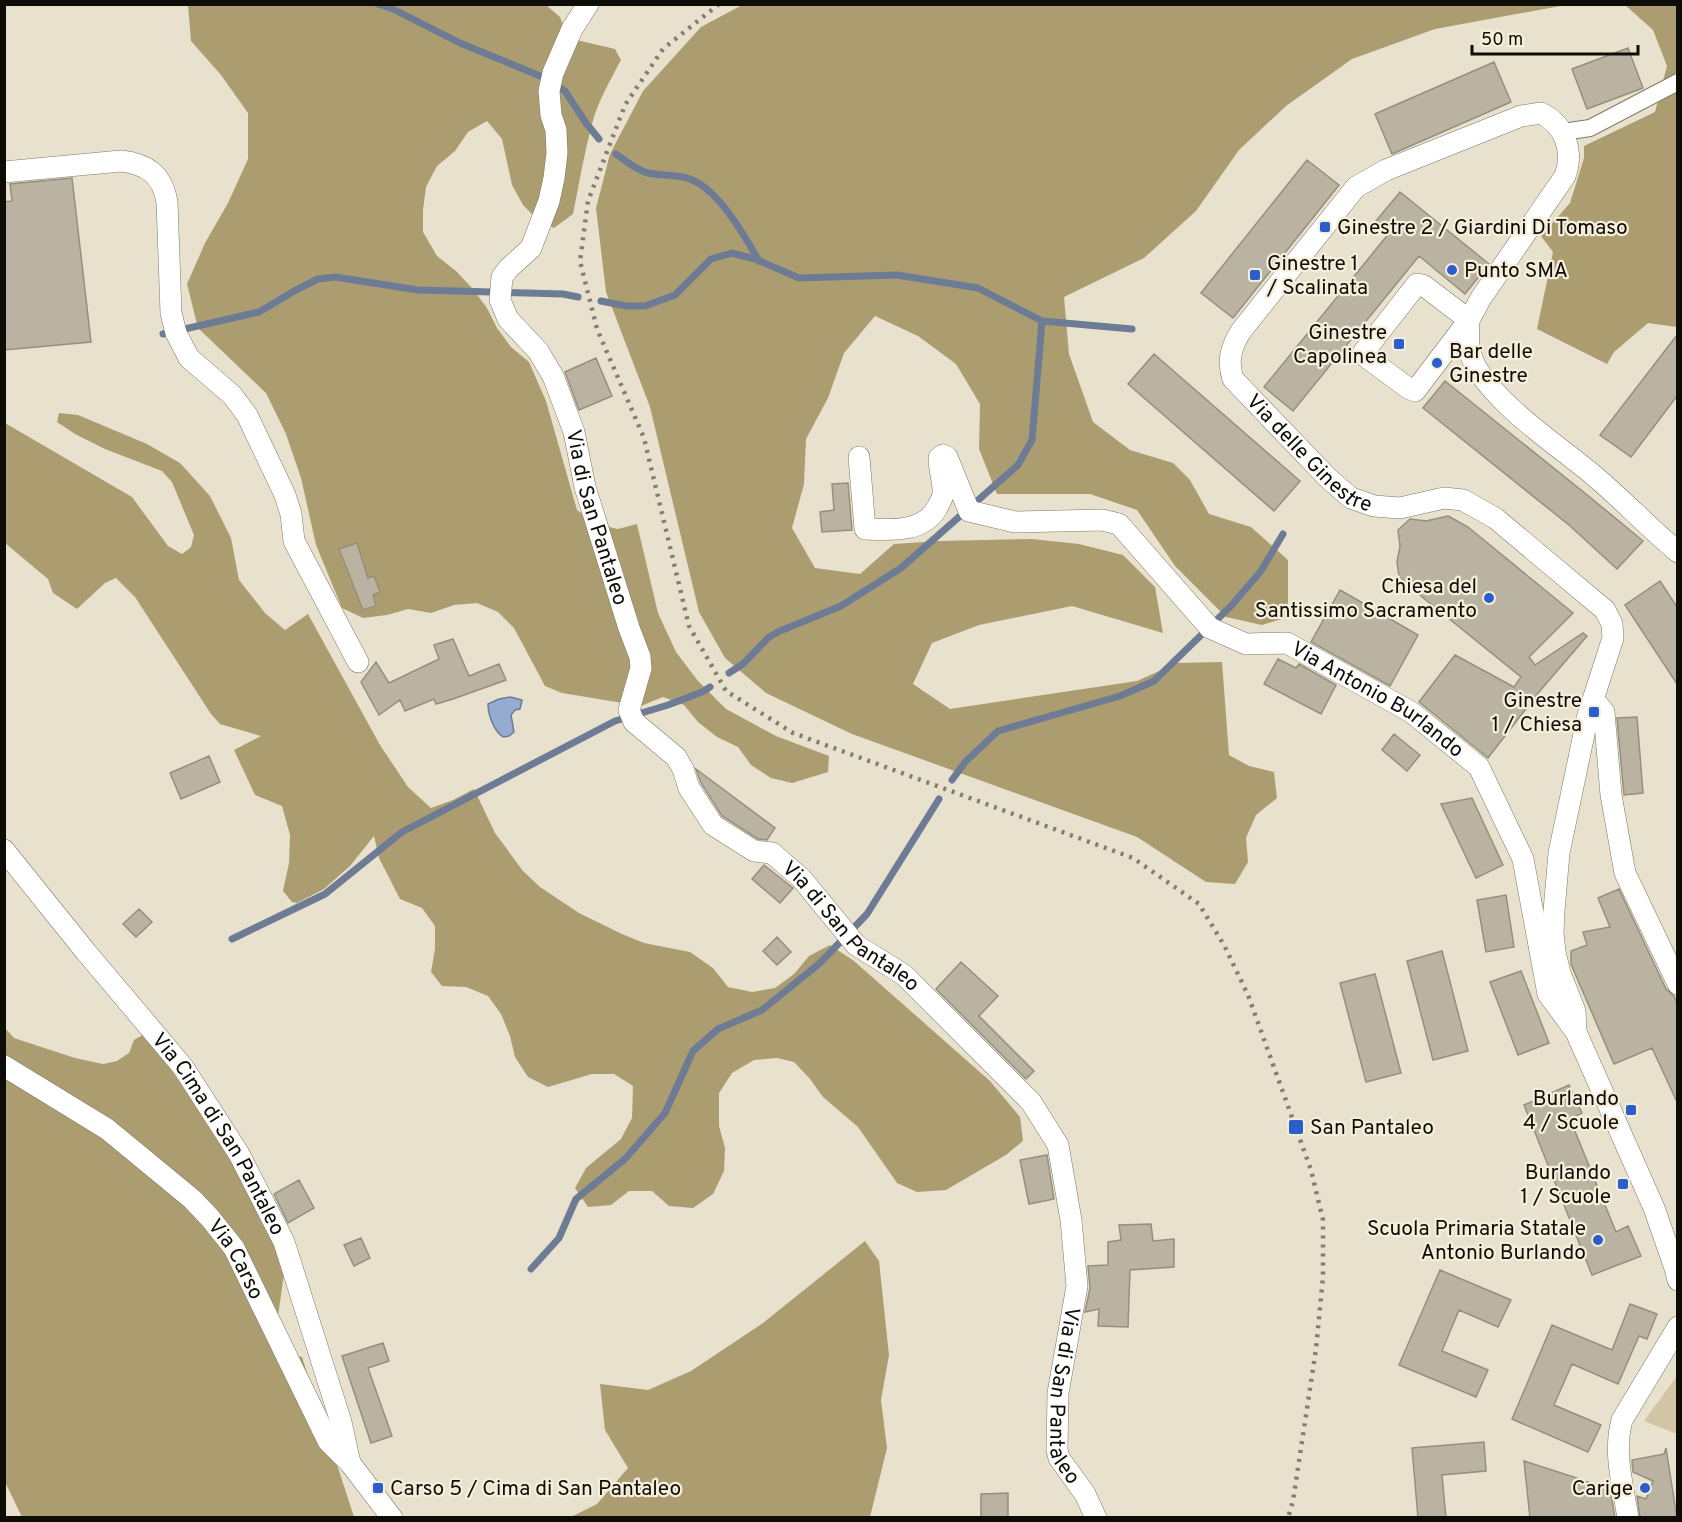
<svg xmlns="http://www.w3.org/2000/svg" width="1682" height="1522" viewBox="0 0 1682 1522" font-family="Overpass,sans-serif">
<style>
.green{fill:#d1c5a4}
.forest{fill:#ac9d71}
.water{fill:#96abd2;stroke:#6d7b95;stroke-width:1.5}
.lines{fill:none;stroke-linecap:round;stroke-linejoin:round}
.stream{stroke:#6d7b95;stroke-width:7}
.building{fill:#bab3a1;stroke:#958f7d;stroke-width:1.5}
.pedestrian-casing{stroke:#7e7866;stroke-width:18}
.minor-casing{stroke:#7e7866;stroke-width:22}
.pedestrian{stroke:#fff;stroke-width:16}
.minor{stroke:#fff;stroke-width:21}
.rail{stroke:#837e71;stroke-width:4.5;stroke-dasharray:3 6;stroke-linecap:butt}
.poi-dot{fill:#2c5dcc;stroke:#f5eeda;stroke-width:2}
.labels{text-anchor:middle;stroke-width:4.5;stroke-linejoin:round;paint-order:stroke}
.poi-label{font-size:21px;fill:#0e0c06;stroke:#f5eeda;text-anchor:end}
.street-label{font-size:21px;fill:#0e0c06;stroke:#f5eeda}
</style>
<rect width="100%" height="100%" fill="#e8e1cd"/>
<path class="green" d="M1677 1376 1678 1434H1677L1644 1421Z"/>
<path class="forest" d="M188 5H546L560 17 568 38 615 49 621 60C610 81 598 101 592 124 584 154 579 184 573 214L554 228 537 219 523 205 512 185 502 139 487 121 468 132 455 151 437 166 426 187 423 210V232L437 256 456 271 472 288 487 308 497 328 511 347 529 362 546 401 577 510 596 524 618 529 637 524 658 613 676 652 698 681 726 709 776 736 829 756 828 772 792 783 771 778 751 765 738 747 717 737 698 722 684 705 663 697 641 706 562 693 545 686 514 628 498 612 477 603 454 605 431 613 408 609 387 615 363 618 342 608 316 545 301 478 286 434 266 393 198 328 187 284 205 243 228 203 248 159V113L221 75 191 41Z
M742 5H1566L1435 29 1352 59 1286 106 1239 150 1196 211 1144 258 1064 297 1069 354 1093 422 1130 450 1173 463 1190 480 1209 514 1251 527 1288 560V617L1262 625 1226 617 1175 566 1137 510 1090 494H997L979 449 980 404 956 364 918 336 875 316 844 353 828 398 806 439 804 484 792 528 815 568 860 574 894 544 939 541 1032 539 1079 544 1123 555 1155 587 1163 633 1072 606 979 625 932 643 913 684 950 709 1137 681 1177 663 1222 662 1229 755 1249 766 1274 772 1277 798 1256 815 1246 838 1248 862 1235 884 1206 882 1137 837 852 734 766 693 725 658 699 612 650 407 606 292 596 208 610 154 643 91 701 27Z
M1625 5H1677V327L1648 323 1614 352 1607 364 1537 329 1553 252 1541 236 1570 203 1584 158V146L1655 112 1667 66 1653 30Z
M59 413 78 415 147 444 180 463 210 496 231 538 239 580 265 613 285 630 308 614 380 745 408 787 431 808 453 800 474 789 495 833 523 871 540 887 579 913 622 934 644 943 690 952 713 968 728 987 752 992 775 988 794 974 809 956 830 945 854 961 990 1081 1020 1117 1023 1141 1006 1155 946 1190 917 1192 897 1183 858 1127 823 1097 810 1079 794 1062 777 1058 754 1060 732 1073 719 1093V1126L725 1148 724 1171 713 1194 693 1208 669 1206 652 1191H629L611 1205 588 1207 575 1188 586 1168 621 1139 632 1118 633 1086 614 1074H592L548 1087 528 1077 515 1057 510 1036 501 1014 488 996 466 987 442 986 431 972 435 949V926L422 908 400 899 379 858 374 836 350 866 324 889 297 903 292 902 283 891 289 863 290 835 282 806 255 795 234 750 261 736 220 724 211 714 135 597 116 578 105 583 77 609 53 593 48 579 5 543V423L132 497 168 546 182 554 191 547 194 535 172 482 162 471 105 449 75 434 57 422Z
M5 1028 14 1038 75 1058 103 1064 117 1061 129 1053 134 1040 146 1033 233 1160 268 1226 284 1273 278 1317 290 1355 302 1357 354 1517H22L5 1482Z
M865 1241 879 1261 889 1355 881 1400 887 1448 870 1517H571L597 1504 628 1468 605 1430 600 1384 648 1390 691 1371 763 1323Z"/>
<path class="water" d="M510 697 522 700 520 709 515 710 511 715 514 732 509 736 503 737C494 731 488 715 488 704L499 699Z"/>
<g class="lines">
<path class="stream" d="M378 4 393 9 460 43 545 78 565 91 586 123 599 139
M616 154C626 161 636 170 648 173 661 176 677 174 690 179 719 190 744 235 759 261
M601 301 626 306H645L675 295 711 259 732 253 755 259 799 278 897 275 978 288 1042 321 1132 329
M163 334 259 312 296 290 318 279 335 277 418 290 563 294 578 297
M729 673 743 664 769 637 780 631 841 606 901 568 1018 465 1032 440 1042 321
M952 780 965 762 998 731 1120 696 1154 681 1231 606 1261 571 1283 534
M232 939 325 894 402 832 615 721 668 705 702 692 710 687
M531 1269 559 1238 576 1199 625 1159 665 1113 693 1051 718 1029 762 1010 820 963 867 914 939 799"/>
</g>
<path class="building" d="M1628 48 1643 88 1587 109 1572 69Z
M1494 62 1511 102 1392 154 1375 114Z
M1307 160 1339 185 1233 318 1201 293Z
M72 178 91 342 4 350V202L12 201 10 184Z
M1400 192 1489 264 1465 294 1419 256 1293 411 1264 387 1390 232 1376 221Z
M1677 335V396L1631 457 1600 435Z
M1154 354 1300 481 1274 511 1128 384Z
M596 358 612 396 579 410 565 372Z
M1445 381 1591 498 1643 541 1617 569 1569 525 1423 408Z
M848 483 852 530 822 532 820 512 834 510 832 484Z
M1448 516 1468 527 1573 613 1529 657 1535 665 1583 633 1587 636 1539 692 1488 758 1419 702 1455 655 1514 687 1521 677 1416 592 1399 576 1397 562 1400 546 1398 530 1410 519 1426 521Z
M357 543 368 578 374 576 380 592 373 595 376 606 363 610 339 549Z
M1660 581 1677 607V684L1625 605Z
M1340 590 1418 635 1390 686 1311 642Z
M453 639 469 676 499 664 506 680 453 699 436 704 434 699 405 711 400 700 379 715 361 682 376 662 389 683 439 659 434 645Z
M1278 659 1296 668 1299 664 1336 685 1321 714 1264 684Z
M1637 717 1643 793 1624 795 1617 718Z
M1394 734 1420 755 1407 771 1382 750Z
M209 756 220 782 181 799 170 773Z
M696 769 775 828 767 840 758 839 722 816 701 783Z
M1472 798 1503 865 1476 878 1441 804Z
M764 865 793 888 780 903 752 879Z
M1619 889 1666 989 1674 996 1677 1004V1102L1652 1048 1614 1064 1571 964V951L1587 945 1583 932 1610 927 1598 898Z
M1506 895 1514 947 1486 952 1477 900Z
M139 909 152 922 136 937 123 924Z
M777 937 791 952 777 965 763 951Z
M1442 951 1468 1051 1433 1060 1407 961Z
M961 962 998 996 979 1016 1034 1071 1026 1079 936 989Z
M1521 971 1549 1043 1518 1055 1490 982Z
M1375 974 1401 1073 1366 1082 1340 983Z
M1569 1085 1582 1113 1570 1119 1616 1232 1628 1226 1641 1256 1592 1275 1524 1105Z
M1047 1155 1054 1199 1029 1204 1020 1160Z
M299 1180 314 1208 288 1223 274 1194Z
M1151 1224 1153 1241 1174 1239V1267L1130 1270 1128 1327 1098 1326 1099 1309 1085 1312 1090 1288 1088 1266 1108 1265V1242L1121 1240 1119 1225Z
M361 1238 370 1258 354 1266 344 1245Z
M1440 1270 1511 1300 1498 1327 1459 1310 1442 1351 1488 1370 1476 1397 1399 1365Z
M1630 1304 1657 1314 1647 1339 1639 1336 1618 1384 1572 1364 1554 1405 1601 1425 1588 1452 1512 1419 1552 1325 1612 1350Z
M383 1343 389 1361 368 1368 392 1436 371 1443 342 1356Z
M1484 1442 1486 1471 1442 1475 1446 1518H1418L1412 1448Z
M1666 1448 1677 1518H1640L1637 1496 1646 1499 1653 1481 1633 1472 1632 1460 1664 1454Z
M1524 1461 1577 1478 1576 1479 1610 1488 1615 1518H1530Z
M1008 1493V1518H981V1494Z"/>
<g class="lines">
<g class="pedestrian-casing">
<path id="pedestrian" d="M1563 132 1590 128 1678 82"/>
</g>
<g class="minor-casing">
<g id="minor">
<path id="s1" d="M588 4 572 29 553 73 549 91 551 115 556 130 557 153 554 178 549 201 531 248 509 268 502 277 500 300 508 319 538 351 553 376 574 432 585 487 629 628 640 657 641 668 629 710 634 722 676 757 683 769 689 788 713 825 754 851 772 853 801 878 856 945 904 975 1031 1102 1058 1145 1071 1220 1077 1286 1058 1393 1057 1450 1059 1458 1085 1494 1096 1518"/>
<path d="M4 172 121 161C147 164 162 174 167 202L171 313 176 333 189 358 232 395 247 415 285 495 291 514 294 541 358 662"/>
<path id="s2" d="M1469 320 1423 285 1417 284 1363 353 1366 357 1408 388 1415 391 1469 320 1481 298 1565 176C1574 151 1565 125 1541 113L1521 116 1386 170 1356 187 1241 331C1231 347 1227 361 1233 379L1329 479 1351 498 1374 506 1400 508 1444 498 1463 500 1495 518 1605 610 1612 624 1613 638 1588 715 1559 853 1554 911 1553 933 1555 952 1560 973 1575 1011 1576 1032"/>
<path d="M1469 320C1468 339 1467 352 1477 369 1502 409 1556 444 1592 474 1622 499 1648 527 1678 552"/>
<path id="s3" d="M859 457 865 529C890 530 923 533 937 508 939 504 942 499 943 495 944 483 939 470 939 458L943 455 947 457 969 511 1015 522 1102 520 1119 524 1210 628 1246 644 1287 643 1411 712 1479 767 1523 859 1548 994 1576 1032 1654 1208 1675 1268 1678 1280"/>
<path d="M1594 700 1604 712 1611 795 1625 873 1678 984"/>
<path id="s4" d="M4 850 86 952 183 1067 239 1154 284 1242 341 1422 350 1463"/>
<path id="s5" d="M4 1066 107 1129 192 1199 210 1218 234 1248 328 1441 350 1463 392 1518"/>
<path d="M1628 1518C1623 1486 1613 1452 1622 1420L1678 1327"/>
</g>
</g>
<use href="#pedestrian" class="pedestrian"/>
<use href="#minor" class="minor"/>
<path class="rail" d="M719 4 663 49 625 105 588 201 580 261 597 329 644 438 689 626 726 691 793 733 1133 858 1199 904 1224 945 1248 995 1311 1170 1323 1220V1277L1316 1349 1293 1501 1288 1518"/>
</g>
<g class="poi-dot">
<rect x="1319" y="221" width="12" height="12" rx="3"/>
<circle cx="1452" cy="270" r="6"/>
<rect x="1249" y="269" width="12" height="12" rx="3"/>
<rect x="1393" y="338" width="12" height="12" rx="3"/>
<circle cx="1437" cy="363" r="6"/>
<circle cx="1489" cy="598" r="6"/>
<rect x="1588" y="706" width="12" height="12" rx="3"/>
<rect x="1625" y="1104" width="12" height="12" rx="3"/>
<rect x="1288" y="1119" width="16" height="16" rx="3"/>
<rect x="1617" y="1178" width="12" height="12" rx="3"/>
<circle cx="1598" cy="1240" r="6"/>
<rect x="372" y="1482" width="12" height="12" rx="3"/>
<circle cx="1645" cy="1488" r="6"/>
</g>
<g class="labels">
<g class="poi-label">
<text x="1337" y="234" text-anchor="start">Ginestre 2 / Giardini Di Tomaso</text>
<text x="1267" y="270" text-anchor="start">Ginestre 1<tspan x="1267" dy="24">/ Scalinata</tspan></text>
<text x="1464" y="277" text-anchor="start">Punto SMA</text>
<text x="1387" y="339">Ginestre<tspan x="1387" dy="24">Capolinea</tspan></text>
<text x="1449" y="358" text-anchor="start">Bar delle<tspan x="1449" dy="24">Ginestre</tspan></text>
<text x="1477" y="593">Chiesa del<tspan x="1477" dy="24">Santissimo Sacramento</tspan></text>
<text x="1582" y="707">Ginestre<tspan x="1582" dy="24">1 / Chiesa</tspan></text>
<text x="1619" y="1105">Burlando<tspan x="1619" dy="24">4 / Scuole</tspan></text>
<text x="1310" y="1134" text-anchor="start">San Pantaleo</text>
<text x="1611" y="1179">Burlando<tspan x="1611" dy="24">1 / Scuole</tspan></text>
<text x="1586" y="1235">Scuola Primaria Statale<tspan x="1586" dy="24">Antonio Burlando</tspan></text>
<text x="390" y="1495" text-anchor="start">Carso 5 / Cima di San Pantaleo</text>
<text x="1633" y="1495">Carige</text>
</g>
<g class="street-label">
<text dy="7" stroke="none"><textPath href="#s2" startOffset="1095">Via delle Ginestre</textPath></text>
<text dy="7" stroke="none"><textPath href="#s1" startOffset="564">Via di San Pantaleo</textPath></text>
<text dy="7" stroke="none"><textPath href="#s3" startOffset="748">Via Antonio Burlando</textPath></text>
<text dy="7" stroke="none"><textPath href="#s1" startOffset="1086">Via di San Pantaleo</textPath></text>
<text dy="7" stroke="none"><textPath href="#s4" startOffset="357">Via Cima di San Pantaleo</textPath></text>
<text dy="7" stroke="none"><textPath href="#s5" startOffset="306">Via Carso</textPath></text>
<text dy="7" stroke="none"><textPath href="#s1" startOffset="1644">Via di San Pantaleo</textPath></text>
</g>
</g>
<rect width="1682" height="1522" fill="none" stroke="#0e0c06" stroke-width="12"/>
<path d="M1472 45v9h166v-9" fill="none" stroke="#0e0c06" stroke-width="3"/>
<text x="1481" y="45" font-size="18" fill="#0e0c06" stroke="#f5eeda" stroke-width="4.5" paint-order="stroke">50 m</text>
</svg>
